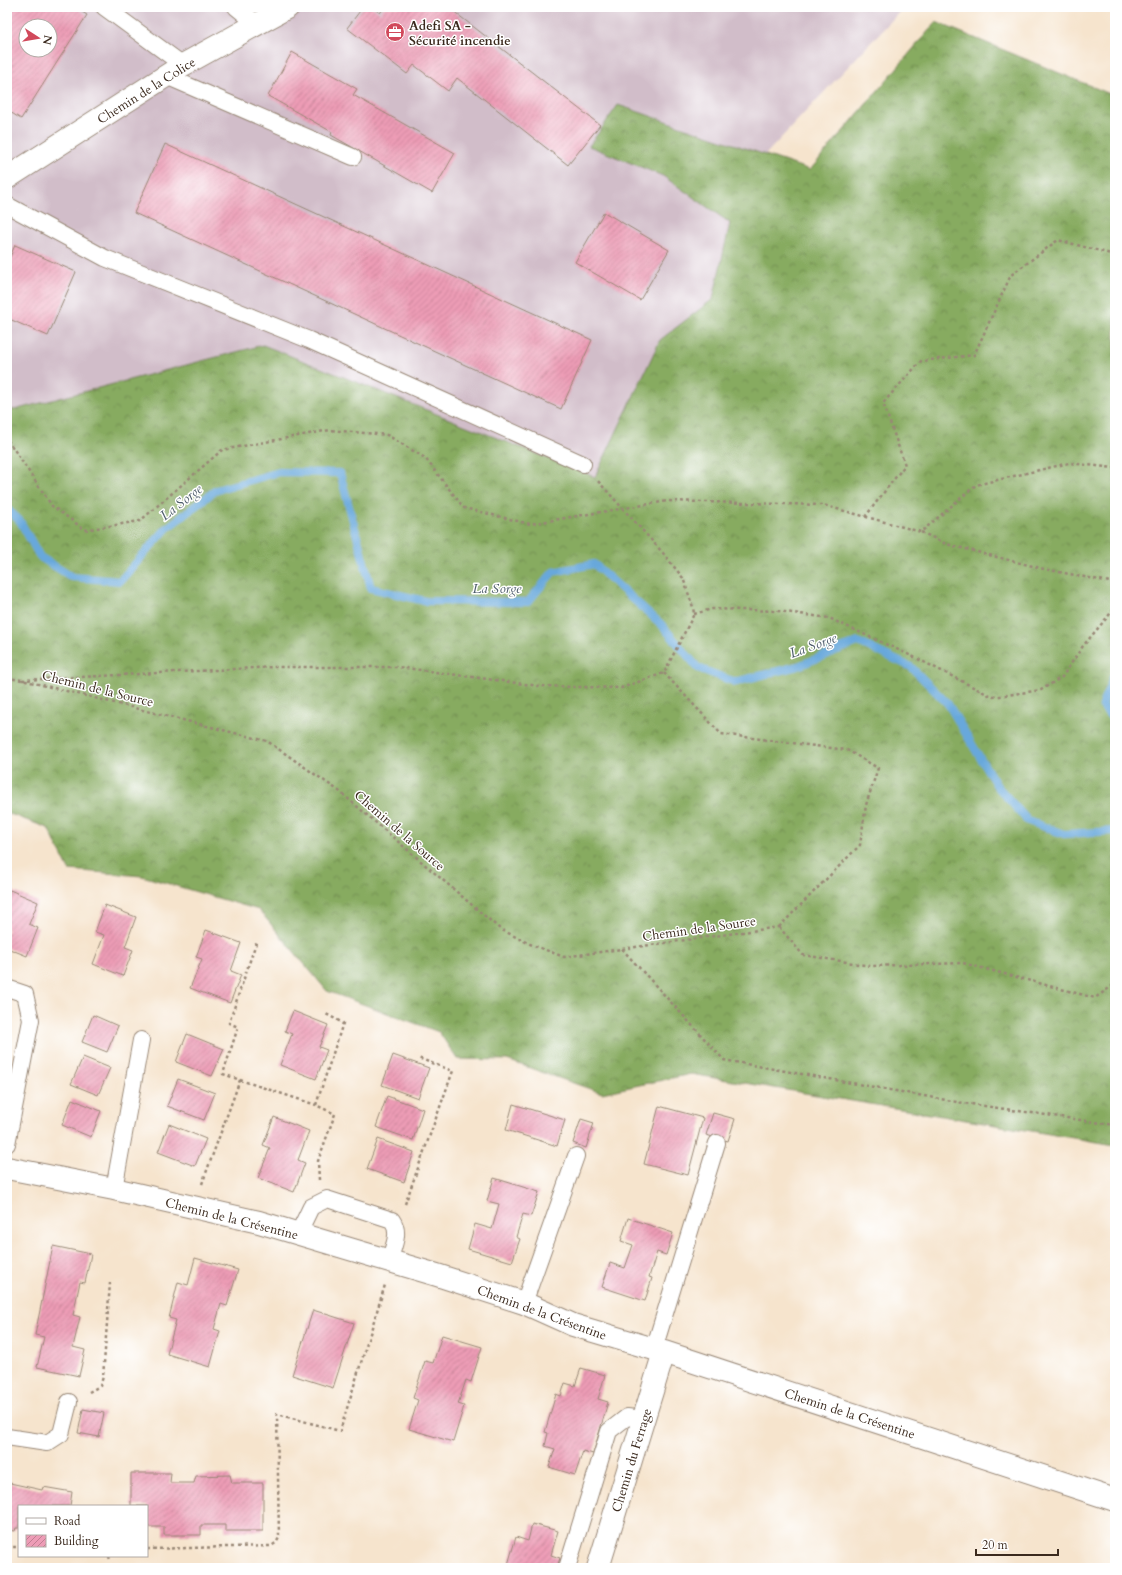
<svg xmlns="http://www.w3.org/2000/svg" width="1122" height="1575" viewBox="0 0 1122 1575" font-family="Cardo,serif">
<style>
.industrial{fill:#d1bdc9;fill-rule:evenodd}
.forest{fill:url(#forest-crowns);stroke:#616a3f}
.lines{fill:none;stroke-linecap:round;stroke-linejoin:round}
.stream{stroke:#67a8db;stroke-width:8}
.building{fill:url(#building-hatch);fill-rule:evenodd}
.service-casing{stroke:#988776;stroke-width:18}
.minor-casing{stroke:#988776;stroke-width:24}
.path{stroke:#988776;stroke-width:2.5;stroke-dasharray:3 3;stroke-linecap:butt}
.service{stroke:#fff;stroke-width:16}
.minor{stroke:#fff;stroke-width:22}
.labels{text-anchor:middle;stroke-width:3;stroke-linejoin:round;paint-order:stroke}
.poi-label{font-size:13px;font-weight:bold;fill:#3b2a1e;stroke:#fff;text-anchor:start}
.street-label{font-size:13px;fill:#3b2a1e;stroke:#fff}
.water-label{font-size:14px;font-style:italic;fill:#4d5c6a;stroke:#fff}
</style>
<defs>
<pattern id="forest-crowns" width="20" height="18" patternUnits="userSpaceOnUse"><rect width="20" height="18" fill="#87ab60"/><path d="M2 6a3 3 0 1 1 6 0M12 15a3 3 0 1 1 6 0" fill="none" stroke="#708b4f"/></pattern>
<pattern id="building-hatch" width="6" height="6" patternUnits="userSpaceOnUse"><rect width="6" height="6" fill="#ed9cb6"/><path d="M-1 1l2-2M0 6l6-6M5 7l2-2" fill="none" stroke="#c17f93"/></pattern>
</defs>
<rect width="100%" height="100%" fill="#fff"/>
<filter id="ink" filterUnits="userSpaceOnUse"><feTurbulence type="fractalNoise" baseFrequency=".025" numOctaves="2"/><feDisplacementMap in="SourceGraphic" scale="8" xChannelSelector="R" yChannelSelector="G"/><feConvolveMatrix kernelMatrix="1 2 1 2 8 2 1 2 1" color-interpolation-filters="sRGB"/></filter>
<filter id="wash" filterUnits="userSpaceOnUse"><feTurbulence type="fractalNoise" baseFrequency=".012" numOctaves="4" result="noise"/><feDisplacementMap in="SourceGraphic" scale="16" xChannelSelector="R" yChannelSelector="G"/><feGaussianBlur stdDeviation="0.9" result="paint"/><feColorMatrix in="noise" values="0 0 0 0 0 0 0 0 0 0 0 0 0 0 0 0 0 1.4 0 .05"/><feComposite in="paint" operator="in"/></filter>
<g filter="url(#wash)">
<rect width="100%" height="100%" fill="#f6e4cd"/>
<path class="industrial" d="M7 7H904L765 155 618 105 589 146 663 176 730 223 713 299 660 341 595 477 263 345 14 410 7 409ZM26 26H50V50H26Z"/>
<path class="forest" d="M936 22 1115 96V1145L691 1074 602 1093 507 1060 457 1059 439 1032 327 991 259 910 142 876 69 870 48 828 7 813V409L14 410 263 345 595 477 660 340 713 299 730 223 663 176 589 146 618 105 810 170Z"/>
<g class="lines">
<path class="stream" d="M7 509 20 521 40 557 72 577 120 581 167 528 216 490 279 472 340 473 371 588 425 601 528 602 553 572 594 564 661 624 698 668 735 682 798 666 858 642 911 667 948 704 997 786 1028 821 1064 834 1115 831
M1115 673 1102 705 1115 722"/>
</g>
<g id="blocks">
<path class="building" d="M7 7H74L87 15 21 119 7 110ZM26 26H50V50H26Z
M363 7H372L380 13 385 7H448L600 125 568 165 457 78 448 91 414 65 407 74 347 28Z
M292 52 357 89 353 95 455 153 432 193 331 135 332 132 268 96Z
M165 144 592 340 561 409 134 213Z
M604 212 669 250 640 300 575 262Z
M15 245 76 272 48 336 7 318V264Z
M10 890 38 902 29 924 38 928 27 956 7 948V896Z
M105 905 136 917 125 947 133 950 123 976 93 964 104 935 95 932Z
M206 930 241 943 231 971 241 975 230 1003 190 988 202 959 196 957Z
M293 1011 328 1025 319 1047 327 1050 316 1079 280 1065 292 1034 285 1031Z
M93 1015 118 1026 107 1052 82 1042Z
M187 1034 224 1049 212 1076 176 1062Z
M393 1055 429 1068 418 1098 382 1085Z
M83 1057 110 1068 98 1095 71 1084Z
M178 1079 215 1093 204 1120 167 1106Z
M387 1096 423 1109 413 1140 376 1127Z
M72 1099 101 1111 91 1137 62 1125Z
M513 1104 565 1120 557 1146 506 1130Z
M659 1106 703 1118 688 1175 644 1164Z
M713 1113 735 1119 728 1141 706 1135Z
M274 1117 309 1131 298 1160 305 1163 294 1192 258 1178 270 1148 263 1145Z
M581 1119 594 1123 586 1148 573 1143Z
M169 1124 206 1139 195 1166 158 1152Z
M378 1139 414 1152 404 1182 367 1169Z
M494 1178 539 1192 531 1216 523 1214 516 1237 520 1239 512 1262 468 1249 475 1224 492 1229 499 1204 487 1201Z
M628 1218 673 1233 666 1255 657 1252 649 1277 652 1278 645 1301 602 1287 610 1263 625 1268 633 1245 621 1241Z
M53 1246 91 1254 85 1283 80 1282 73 1315 80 1317 73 1347 85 1350 79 1376 37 1367 44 1337 35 1335Z
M195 1258 238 1270 227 1306 221 1304 214 1329 220 1331 210 1367 167 1354 176 1320 169 1318 178 1282 188 1285Z
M313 1310 354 1323 333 1388 292 1375Z
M442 1335 482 1347 471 1382 466 1380 458 1404 464 1406 453 1442 409 1429 418 1400 413 1398 425 1361 433 1363Z
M581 1368 605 1375 598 1399 608 1402 593 1454 583 1451 575 1475 549 1467 555 1449 545 1446 548 1433 545 1432 556 1394 561 1396 565 1383 575 1386Z
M83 1409 104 1413 99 1437 78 1433Z
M131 1473H171L170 1483H194L196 1476 230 1475 232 1483H263V1531H225V1525H201V1535H164V1527H147V1506H131Z
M10 1483 42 1490 43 1487 72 1492 70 1506H19V1528H16L15 1531 7 1530V1490Z
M532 1524 558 1531 551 1555 560 1558 557 1568H507L516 1537 528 1541Z"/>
</g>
</g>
<g filter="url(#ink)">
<use href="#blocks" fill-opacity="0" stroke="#988776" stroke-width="1"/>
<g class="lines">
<g class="service-casing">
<path id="service" d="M104 7 183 65
M236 7 258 25
M166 76 353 157
M7 205 105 258 309 340 583 464
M7 988 25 994 31 1020 7 1144
M114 1189 141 1040
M298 1234 311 1207 327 1199 392 1220C401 1233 393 1247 389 1261
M524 1303 576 1156
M654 1349 717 1143
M7 1437 47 1443 61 1434 69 1402
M567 1568 609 1431 627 1417 643 1419"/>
</g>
<g class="minor-casing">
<path id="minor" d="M7 178 183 65 288 7
M7 1168 114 1189 259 1222 437 1275 524 1303 573 1325 664 1352 1115 1500
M598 1568 664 1352"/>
</g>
<path class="path" d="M7 441 9 442 52 506 85 530 140 521 222 450 330 430 387 435 425 458 464 508 530 524 667 501 823 505 921 532 976 485 1069 463 1115 468
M865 517 905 465 883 403 921 361 974 355 1011 275 1058 240 1115 255
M921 532 946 544 1044 569 1115 583
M694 614 712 609 778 611 829 618 916 658 993 697 1041 690 1062 677 1083 646 1115 608
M664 673 721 734 847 750 878 768 866 805 860 845 779 927
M7 678 22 680 267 741 339 791 500 929 530 944 564 957 779 927
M22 680 274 667H398L539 686 621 688 664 673 694 614 693 607 683 578 663 553 597 480
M779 927 803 955 871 966 963 963 1095 998 1115 984
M622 949 724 1060 957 1102 1115 1125
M240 1080 316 1105
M319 1180 318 1161 335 1114 316 1105 343 1023 326 1014
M202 1184 240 1080 223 1074 238 1027 229 1023 257 940
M405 1204 453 1071 418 1058
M89 1392 100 1386 103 1377 110 1283
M7 1547H19
M147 1549 271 1546 276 1543 279 1538 277 1414 340 1431 385 1285
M109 1556 110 1560"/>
<use href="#service" class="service"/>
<use href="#minor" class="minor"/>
</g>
</g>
<defs>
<g id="office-disc" transform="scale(1)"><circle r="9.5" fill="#d1495b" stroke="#fff"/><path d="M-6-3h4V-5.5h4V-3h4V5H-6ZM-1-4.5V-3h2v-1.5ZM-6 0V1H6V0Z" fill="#fff"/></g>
</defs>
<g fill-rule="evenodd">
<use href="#office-disc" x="395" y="32"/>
</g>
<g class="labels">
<g class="poi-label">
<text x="409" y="30">Adefi SA -<tspan x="409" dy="15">Sécurité incendie</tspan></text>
</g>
<g class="street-label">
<text transform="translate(146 90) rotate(-32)" y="5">Chemin de la Colice</text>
<text transform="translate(98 688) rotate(14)" y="5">Chemin de la Source</text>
<text transform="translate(400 830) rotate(41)" y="5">Chemin de la Source</text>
<text transform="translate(699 928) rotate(-8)" y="5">Chemin de la Source</text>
<text transform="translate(232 1218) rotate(14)" y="5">Chemin de la Crésentine</text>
<text transform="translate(542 1312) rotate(20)" y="5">Chemin de la Crésentine</text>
<text transform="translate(850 1413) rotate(18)" y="5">Chemin de la Crésentine</text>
<text transform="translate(631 1460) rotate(-73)" y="5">Chemin du Ferrage</text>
</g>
<g class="water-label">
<text transform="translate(181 502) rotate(-38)" y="5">La Sorge</text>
<text x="497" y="593">La Sorge</text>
<text transform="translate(813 645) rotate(-20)" y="5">La Sorge</text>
</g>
</g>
<rect width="1122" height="1575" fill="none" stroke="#fff" stroke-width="24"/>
<rect x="18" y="1505" width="130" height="52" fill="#ffffff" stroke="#b1aaa5"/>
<rect x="26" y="1518" width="20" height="6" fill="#ffffff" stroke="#b1aaa5"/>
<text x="54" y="1525" font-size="12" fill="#3b2a1e">Road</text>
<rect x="26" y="1535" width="20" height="12" fill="url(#building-hatch)" stroke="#b1aaa5"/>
<text x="54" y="1545" font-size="12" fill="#3b2a1e">Building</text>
<g transform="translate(38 38) rotate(102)"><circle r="19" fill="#ffffff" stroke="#b1aaa5"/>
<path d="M0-3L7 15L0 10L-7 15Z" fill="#d1495b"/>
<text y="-6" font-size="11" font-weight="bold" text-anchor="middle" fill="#3b2a1e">N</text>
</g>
<path d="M976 1549v6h82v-6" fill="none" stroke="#3b2a1e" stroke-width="2"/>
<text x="982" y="1549" font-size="12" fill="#3b2a1e" stroke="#ffffff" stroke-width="3" paint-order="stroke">20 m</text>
</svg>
